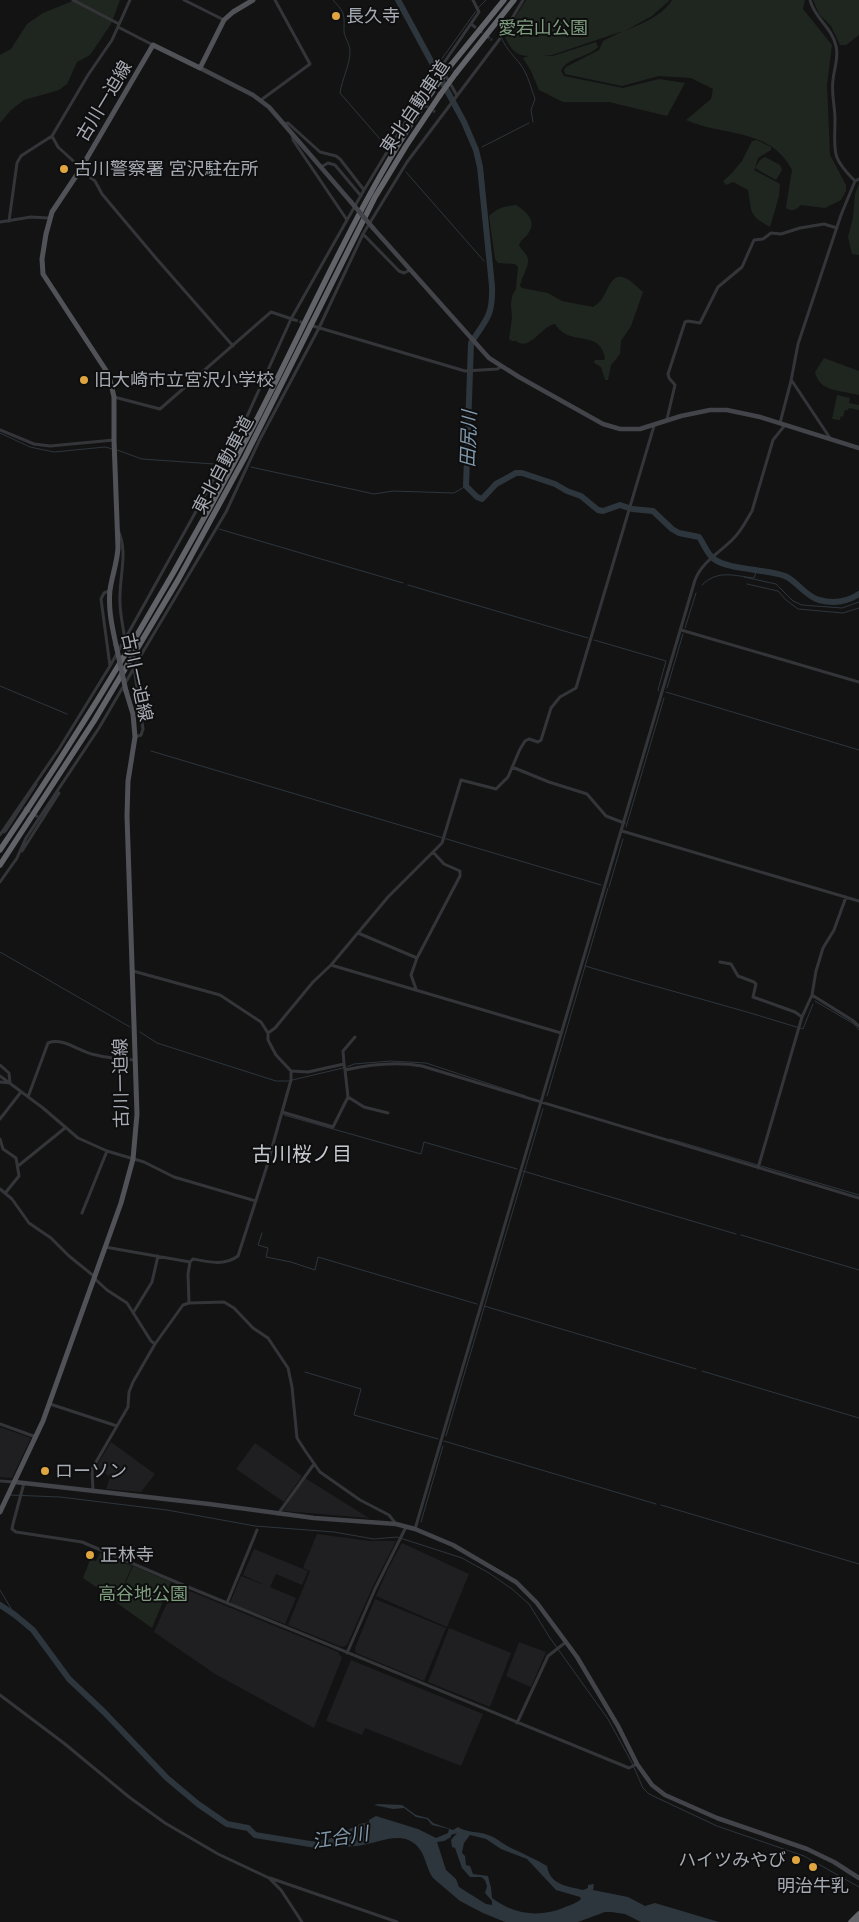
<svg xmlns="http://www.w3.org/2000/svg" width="859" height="1922" viewBox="0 0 859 1922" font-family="'Golos Text','Noto Sans JP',sans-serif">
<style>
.built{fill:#1f1f21}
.green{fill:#1f2620}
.water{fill:#2d363c;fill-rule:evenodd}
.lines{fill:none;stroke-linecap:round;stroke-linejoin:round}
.stream{stroke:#2d363c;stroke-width:1}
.river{stroke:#2d363c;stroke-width:6}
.street-tunnel{stroke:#303134;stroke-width:3;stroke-dasharray:3 1.5;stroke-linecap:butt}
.street{stroke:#343539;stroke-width:3}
.secondary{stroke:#424449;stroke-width:4.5}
.primary{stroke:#505257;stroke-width:5}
.highway{stroke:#616369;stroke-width:5.5}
.secondary-bridge{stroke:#424449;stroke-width:4.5}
.primary-bridge{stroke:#505257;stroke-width:5}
.highway-bridge{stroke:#616369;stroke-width:5.5}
.poi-dot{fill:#dfa540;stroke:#0e0e0f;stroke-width:2}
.labels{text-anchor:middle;stroke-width:4;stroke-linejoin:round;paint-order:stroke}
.poi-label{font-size:18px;fill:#a6aab3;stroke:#0e0e0f;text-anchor:start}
.park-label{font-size:18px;fill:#7e9d7f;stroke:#0e0e0f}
.street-label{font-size:18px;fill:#a6aab3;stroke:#0e0e0f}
.water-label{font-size:19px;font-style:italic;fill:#8098ab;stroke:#0e0e0f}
.quarter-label{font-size:20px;fill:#c6c9d0;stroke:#0e0e0f}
</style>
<rect width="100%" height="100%" fill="#131314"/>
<path class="built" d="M0 1427 31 1438 12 1478 0 1477Z
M111 1442 155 1474 141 1492 106 1489 110 1477 96 1467Z
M255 1443 302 1476 284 1502 236 1469Z
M305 1478 369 1518 283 1511Z
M317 1534 370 1541H396L373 1586 347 1645 342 1647 288 1625 310 1571 303 1568Z
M402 1543 469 1574 447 1627 376 1596 388 1569Z
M254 1549 308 1571 302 1585 276 1574 270 1587 296 1598 285 1624 230 1603 241 1576 265 1585 243 1575Z
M175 1585 338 1652 342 1658 314 1728 215 1674 154 1632Z
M375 1599 446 1628 424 1681 356 1653 355 1648Z
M449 1628 511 1653 490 1707 428 1682Z
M519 1642 546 1652 531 1687 506 1676Z
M351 1660 483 1714 461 1766 365 1728 362 1735 326 1721Z"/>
<path class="green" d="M75 0H120L111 24 90 55 77 62 67 84 59 90 24 100 11 110 0 123V55L11 49 27 24 43 13Z
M526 0H670L652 16 625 31C643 23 662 16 672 0H805L803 9 832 45 827 85 830 155 846 185V191L841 200 825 208 801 205C795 210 793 212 786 208L792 170C769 127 724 137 686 120L711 99 713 89 691 78 659 76 622 86 565 74 564 70 566 67 599 50 603 41 623 31 552 55 543 56H553L596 42 598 47C588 58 567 57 561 71L564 76 623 88 659 79 685 83 667 116 609 102H563L539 90 531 71 523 58 529 56C514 56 510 47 504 35Z
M813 0H859V35L846 45H840L831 26 819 14Z
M757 140 771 147V150L758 158 755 168 760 160 765 157 780 165 782 170 776 180 755 168 754 170 780 184 779 196 770 227C748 215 752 212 748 190L733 182 726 185 723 181 732 173 742 161 752 141Z
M859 184V255L852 254 848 237 853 217 855 194Z
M516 205C525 211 537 220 529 232 526 238 521 239 519 245 521 250 527 254 528 259 530 263 521 279 520 286L522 288 548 293 562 301 593 307C597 304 600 302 602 299 608 290 612 270 627 279 633 282 638 288 643 292L631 326 621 341 620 354 611 365 608 380H605L601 367 594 363 595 360H604L605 358C600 328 570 348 555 324 541 326 530 352 516 341H512L509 339 512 318 511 304 512 296 516 289 518 267 515 264 498 263 495 259 489 216C497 208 504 206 516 205Z
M824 358 859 371V395C840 390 819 392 815 372Z
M837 395 850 398 849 403 859 405V410L849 408 848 410H845L843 417 841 416 840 420 832 419Z
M100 1553 132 1566 117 1601 83 1578 90 1560 96 1561Z
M133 1566 171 1582 152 1628 117 1603Z"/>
<path class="water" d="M378 1804 402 1805 416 1815 428 1818 433 1823 453 1830 458 1827C467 1833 480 1831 491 1836 498 1839 504 1845 511 1848 524 1854 535 1859 547 1866 550 1885 567 1886 583 1890L588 1888V1885L594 1884 593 1890 628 1897 645 1906 655 1903 719 1922H641L625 1914 611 1912H605L578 1922H505L483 1913 460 1901 433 1878C426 1868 426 1856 418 1847 403 1830 381 1842 363 1845 347 1848 329 1846 313 1847L360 1824 369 1822V1820L376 1816 418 1829 436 1838 448 1833 449 1829 432 1825 427 1819 416 1817 404 1808 393 1809 374 1805ZM457 1833 451 1840 452 1847 455 1848 462 1868 470 1877H481L485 1880 487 1886 485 1893 492 1901V1905L486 1904 459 1887 456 1879 446 1870 437 1842 444 1841 451 1837V1835ZM470 1835 486 1839 501 1849 527 1859 556 1890 580 1897 581 1899C576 1904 569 1905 563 1908 538 1918 513 1914 492 1898L491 1888 488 1876 473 1874 470 1866 466 1865 465 1856 462 1853 464 1843Z"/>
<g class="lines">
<path class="stream" d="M333 0C346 14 344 14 344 32 345 38 350 45 350 51 350 65 342 79 340 93L386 146
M478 8 486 0
M502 39C507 50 514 56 521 65 528 75 531 88 535 99L531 110 533 122
M436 67 476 11
M482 147 529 123
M476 150 477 149
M406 172 484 261
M487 260H489
M0 433 30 447 54 452 105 447 113 449
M117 450 142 459 214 464
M251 467 374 494 393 491 454 493 466 486
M219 529 403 583
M744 577 776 584 793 601 802 605 842 608 859 602
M747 584 778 591 786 600 798 609 843 613 859 608
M408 585 588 638
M702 585C718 569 735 576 754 578L757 569
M685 628 696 593
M594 640 666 661 658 690 659 691
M0 686 67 714
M667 688 683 634
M666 692 859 750
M151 751 601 885
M626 827 664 698
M609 887 623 839
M0 952 130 1027
M585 966C658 988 731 1006 803 1029L813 1004
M815 1001 854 1024 859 1030
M140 1032 157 1043 276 1081H288L343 1068
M347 1067 354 1064 390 1061 426 1063 526 1096
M547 1096 608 888
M284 1115 421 1154 424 1142 517 1169
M670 1139 859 1195
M523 1171 736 1234
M262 1233 258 1245 268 1248 266 1257 291 1262 315 1270 318 1257 477 1304
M741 1235 859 1270
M484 1306 696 1369
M702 1371 859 1418
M305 1372 361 1389 354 1415 438 1439
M446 1436 543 1109
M444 1441 656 1504
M10 1495 60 1497 167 1510 255 1526 334 1532 374 1539 397 1537 462 1558 489 1573 512 1589 529 1604 550 1638 608 1719 632 1763 643 1788 649 1794 717 1826 804 1856 859 1887
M661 1505 859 1564
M421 1522 443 1446
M0 1590 15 1615"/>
<path class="river" d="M398 0 464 122 476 150 480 167 492 286C493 317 486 319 471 343L466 486 477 497 482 499 496 484 516 473H522L555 484 567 491 581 496 598 510 603 511 620 505 632 509 653 511 672 529 679 533 699 537C704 544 707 554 714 559 729 570 766 569 785 576 798 582 805 596 819 600 834 604 847 602 859 594
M0 1605 15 1615 33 1630 69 1679 104 1712 167 1778 198 1804 227 1824 248 1828 255 1835 316 1845 324 1843"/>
<path class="street-tunnel" d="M480 31 492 40
M422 103 435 112
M295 320 312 326
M24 808 38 817"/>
<path class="street" d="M73 0 119 24
M184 0 224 20
M810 0C814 18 832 27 836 46 839 57 834 69 833 80 831 94 835 106 835 119 835 152 830 156 855 181
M471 24 475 27
M118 27 153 45
M456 94 441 67 479 12 473 0
M261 100 310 64 275 0
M285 124 288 123 320 152 336 156 340 159 364 190
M292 133 293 140 347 220
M52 136 58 147 81 168
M321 167 328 163 335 165 361 196
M80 170 95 181 102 194 155 257 233 346
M9 221 17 163 21 156 27 152 52 136 88 75 112 40 130 0
M0 222 31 217 49 218
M363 234 399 271 404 273 410 270
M313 326 465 371 497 369 501 367
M792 381 830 438
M114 397 160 409 271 312 295 320
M667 419 675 385 669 378 668 374 685 322 688 321 700 323 718 287 742 267 754 240 763 239 771 233 781 234 800 228 824 224 837 228
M780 423 791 381 798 344 841 215 855 181 859 179
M0 430 34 444 50 446 114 440
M118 530C128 551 120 574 120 596 119 611 123 625 125 640
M681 630 859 682
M110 666 239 434 291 319 364 190 421 96 433 79
M135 737 141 735 143 729 134 667 226 512 259 441 319 328 363 234 407 162 499 40 523 0
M512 767 549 782 587 794 606 816 624 823
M622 831 859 901
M4 832 6 830 36 784
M0 835 59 749 110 666 101 599 104 593 109 591
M22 851 59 793
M16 860 26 838 99 728 134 668
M0 882 17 858
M358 933 417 958
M720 962 731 964 738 976 754 982 756 984 753 997 795 1012 802 1017
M331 965 561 1033
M133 971 220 995 261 1022 268 1033V1040L276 1055 291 1071 308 1072 344 1064 345 1070C371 1064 396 1061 422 1066L859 1198
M416 989 411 975 417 958 460 876V871L444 864 433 852
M812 995 852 1020 859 1026
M268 1033 275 1028 313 982 331 965 388 897 442 843 461 780 496 789 508 777 520 749 525 741 529 739 538 742 541 740 551 708 560 697 576 688 654 426
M344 1064 343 1051 355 1037
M0 1065 9 1073 10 1083 0 1082
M345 1070 348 1097 364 1107 388 1113
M0 1076 43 1108 78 1138 107 1151 144 1162 174 1177 256 1201
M28 1097 48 1043C64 1037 79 1052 96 1055 108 1058 122 1059 135 1060
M282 1112 333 1127 348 1097
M0 1119 21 1092
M0 1139 3 1149 16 1158 19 1176 6 1192
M18 1166 65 1128
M758 1168 802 1017 812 995 816 971 823 948 834 930 846 897
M0 1189 12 1199 29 1223 51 1238 69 1256 95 1277
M82 1213 107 1151
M105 1247 190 1262 193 1259C208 1262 225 1266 238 1256L266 1169 291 1080V1071
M94 1278 107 1290 127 1303 151 1341 155 1344
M189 1303 188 1274 190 1262
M133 1313 152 1282 158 1256
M50 1404 117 1426
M0 1424 36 1437
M0 1481 14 1482
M24 1483 13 1524 12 1529 16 1532 82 1542 176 1582 629 1768 637 1764
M93 1492 92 1469 128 1407 129 1392 133 1382 155 1344 183 1305 189 1303 224 1302 234 1308 253 1328 268 1338 288 1368 292 1387 297 1438 306 1452 320 1472 360 1500 389 1515 396 1524
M278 1514 314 1464
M415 1529 695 580C702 562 719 553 732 540 741 532 746 521 752 511L773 440 785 425
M227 1603 257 1530
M347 1653 375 1589 406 1527
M0 1695 65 1744 129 1797 165 1823 218 1854 269 1878 281 1890 302 1922
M517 1723 548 1656 566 1642
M270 1878 397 1922"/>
<path class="secondary" d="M200 68 253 95 269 107 351 202
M373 228 489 358 519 377 603 424 620 429H640L681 416 710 410H727L760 417 859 448
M15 1482 209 1504 314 1518 396 1524 415 1529 453 1545 516 1582 537 1603 577 1657 618 1726 637 1764 652 1785 665 1795 717 1818 807 1849 834 1862 859 1878"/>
<path class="primary" d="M116 645C112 626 108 609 110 590 112 576 117 563 118 548L114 440V397L109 375 43 274 42 259 46 234 52 212 80 170 153 45 200 68 224 20 233 12 253 0
M0 1512 43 1421 121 1203 133 1159 137 1114 127 816 128 781 135 737 133 714 126 691"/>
<path class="highway" d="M451 65 504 0
M456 73 514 0
M0 850C95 710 182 565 259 415 316 303 363 192 434 89
M0 865 94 721 178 580 245 457 375 197 406 146 440 95
M851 1922 859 1914
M857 1922 859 1920"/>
<path class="secondary-bridge" d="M351 202 373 228"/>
<path class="primary-bridge" d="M116 645 126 691"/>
<path class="highway-bridge" d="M434 89 451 65
M440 95 456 73"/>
</g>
<g class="poi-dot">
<circle cx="336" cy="16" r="5"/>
<circle cx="64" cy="169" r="5"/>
<circle cx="84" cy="380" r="5"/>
<circle cx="45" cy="1471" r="5"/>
<circle cx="90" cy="1555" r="5"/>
<circle cx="796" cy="1860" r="5"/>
<circle cx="813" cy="1867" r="5"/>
</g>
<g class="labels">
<g class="poi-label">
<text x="346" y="22">長久寺</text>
<text x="74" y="175">古川警察署 宮沢駐在所</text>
<text x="94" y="386">旧大崎市立宮沢小学校</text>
<text x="55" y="1477">ローソン</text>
<text x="100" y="1561">正林寺</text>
<text x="786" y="1866" text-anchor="end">ハイツみやび</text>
<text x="813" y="1892" text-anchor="middle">明治牛乳</text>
</g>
<g class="park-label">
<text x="543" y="34">愛宕山公園</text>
<text x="143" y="1600">高谷地公園</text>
</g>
<g class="street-label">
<text transform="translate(104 101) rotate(-59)" y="6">古川一迫線</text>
<text transform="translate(415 107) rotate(-56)" y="6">東北自動車道</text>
<text transform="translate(223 465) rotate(-62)" y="6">東北自動車道</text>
<text transform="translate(137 677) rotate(78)" y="6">古川一迫線</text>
<text transform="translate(121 1083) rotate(-91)" y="6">古川一迫線</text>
</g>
<g class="water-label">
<text transform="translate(468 439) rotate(-88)" y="7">田尻川</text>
<text transform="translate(340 1837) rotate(-9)" y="7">江合川</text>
</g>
<g class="quarter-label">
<text x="302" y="1161">古川桜ノ目</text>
</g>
</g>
</svg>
